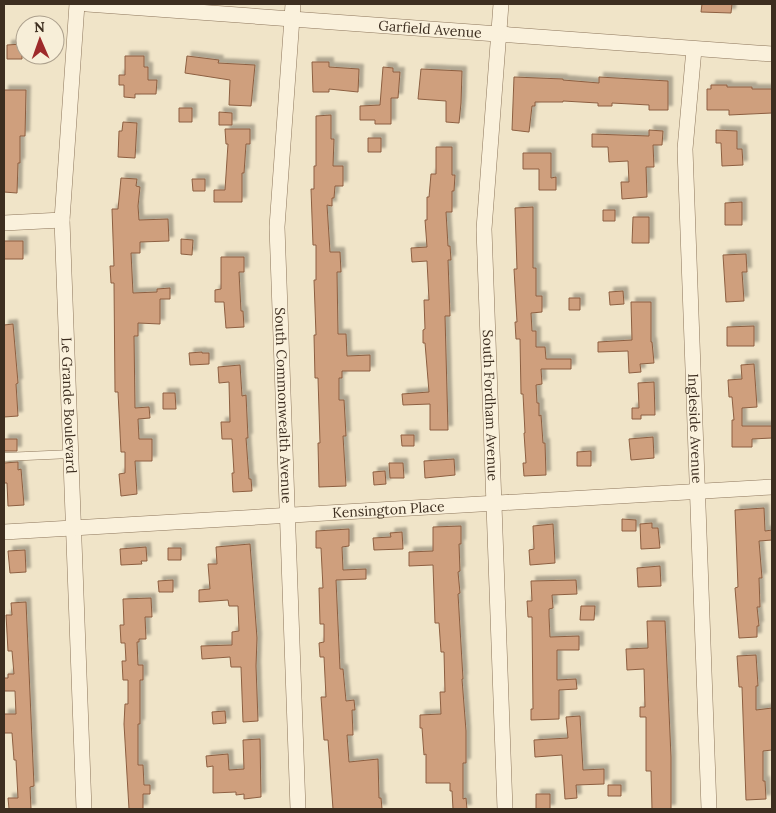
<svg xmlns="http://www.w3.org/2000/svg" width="776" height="813" font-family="Lora,serif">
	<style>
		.building { fill: #cf9f7d; stroke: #8d5f41; filter: url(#shadow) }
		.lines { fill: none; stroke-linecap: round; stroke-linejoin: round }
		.lane-casing { stroke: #8d765c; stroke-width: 9 }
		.street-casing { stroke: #8d765c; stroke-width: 16 }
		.lane { stroke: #faf1dc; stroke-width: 8 }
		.street { stroke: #faf1dc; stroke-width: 15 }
		.labels { text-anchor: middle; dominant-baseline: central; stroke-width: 5; stroke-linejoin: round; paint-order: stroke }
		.street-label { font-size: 14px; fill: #3d2e20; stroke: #f7eed8 }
	</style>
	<defs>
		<filter id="shadow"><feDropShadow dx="4.5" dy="-4.5" stdDeviation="1" flood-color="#0004"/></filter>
	</defs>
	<rect width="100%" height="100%" fill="#f0e4c8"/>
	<path class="building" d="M702,4H732L731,13L701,12Z
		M22,44V59H7V45Z
		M125,56H144V67H148V80H157L156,94H135V98L124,97V85H119V75H125Z
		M187,56L219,60L218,63L255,65L251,106L229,105L230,80L185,73Z
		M312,62H329V67L359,69L358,92L329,89V92H313Z
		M383,67L393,68V72H400L398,98H391V124H375V120H360V106L380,105Z
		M421,69L462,71L461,103L459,123L446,122V101L418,99Z
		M514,77L563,79V80L599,83V77L668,81V110H649V105L612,103V106H598V103L563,101V102H535V106H532L529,132L512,130Z
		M711,85H727V87H752V89H772V113L729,115V110H707V89H711Z
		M4,90H26L25,136H20V163H18L17,193L4,192Z
		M179,108H192V122H179Z
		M219,112L232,113V125H219Z
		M331,115V139H334L333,166H343V186H335L334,198H332V206L327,205L330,252H340L341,272H337L338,334H346L347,356L370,355V371H342V378H339V400H344L346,436H343L346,486L319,487L318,443H320L318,378H315L314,335H316L314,280H316V245H313L311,189H314V166H316V116Z
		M123,122L137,123L135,158L118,157L119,131H122Z
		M225,129H250V144H246L244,173H242V202H214V190H225L228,144H226Z
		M649,130L663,131L662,145H653L654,167H646L647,197L622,199L621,182H629L628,161L609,162L608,147H592V134L649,136Z
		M716,130L737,131V149H742L743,165L722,166L721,143H716Z
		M368,138H381V152H368Z
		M436,147H452V175H455L454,191H452V212H446L448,246H450L451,260H448L450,316H445L448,430H430V404L403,405L402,394L429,392L425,343H423V330L425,329L424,300H429L427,261L412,262L411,248L427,247L425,220H427V197H429L431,174H436Z
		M523,153H551V178L556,177V190H539V169H523Z
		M121,178L137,179L136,186L140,187L138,206L139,220L168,219L169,241L140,242V253H131L133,293L157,292V289L170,288V299H160V324L138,323V336H134L135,408L149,407L150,418L138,419L139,439H152V461H135L137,494L121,496L119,474L125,473V452H121L118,392H115L114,283H111L110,266H114L112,209H118Z
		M192,179H205V191H193Z
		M742,202V225H725V203Z
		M533,207V268H536V296H542V312L531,313L532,331H536V347H545L546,359H571V369H541L542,384L536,385L537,403H539V416L541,415L543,443H545L546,475L524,476L523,463H526L524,433H525L523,394H521L520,339H516L515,322H517L514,269H517L515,208Z
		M603,210H615V221H603Z
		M633,217H649V243H632Z
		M181,239L193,240L192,255L181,254Z
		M4,241H23V259H4Z
		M746,254L747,272H742L744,301L726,302L723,255Z
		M221,257H244V272H239L241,311H243L244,327L226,328L224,302H215V290L221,289Z
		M623,291L624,304L610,305L609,292Z
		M569,298H580V310H569Z
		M631,302H651V342H652L654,363L640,364L641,372L629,373L628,351L598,352V342L632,340Z
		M13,324L18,383L16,384L18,416L4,417V325Z
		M754,326V346H727V327Z
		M202,352V353H209V364L190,365L189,353Z
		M754,364L757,407L742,408V426H772V438L752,439V447H732V420H734L732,397H729L728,380L742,379L741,365Z
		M240,365L242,396L246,395L248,438H246L249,479H251L252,491L233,492L232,473H234L232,439H222L221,422H230L229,382L219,383L218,367Z
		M654,382L655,415H641V419H632V408H639L638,383Z
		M163,393H175L176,409H163Z
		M401,435H414V446H402Z
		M653,437L654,458L631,460L629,439Z
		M4,439H17V451H4Z
		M591,451V466H577V452Z
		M454,459L455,475L425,478L424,461Z
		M18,462V470L21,469L24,505L8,506L7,483H4V463Z
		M389,463H403L404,478H390Z
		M385,471L386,484L374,485L373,472Z
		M764,508L765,531L772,530V540L759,541L762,578H759L760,607H757L759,626H757V637L739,638L735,588L738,587L735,510Z
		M622,519L636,520V531H622Z
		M652,523V528H658L660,548L641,549L640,524Z
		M553,524L555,563L530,565L529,550L534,549L533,526Z
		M461,526V544H459L460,571L458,572L460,593L458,594L463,679H462L466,731V763H463V799L466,798L467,809H453L452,791H450V783H426V754L424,755L422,728H420V715L441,714L440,692H445L444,652H441L439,623H435L433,565L409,566V552L433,551V527Z
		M349,529V546L342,547L343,570L366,569V579L336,580L340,669H343L346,701L354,700L355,710H352L353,735H347L349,762L378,759L379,798H381L382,809H333L328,740H324L321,697H326L324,657H320L319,643L324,642V624H320L319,588H323L321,548H316V531Z
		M402,532L403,549L374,550L373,538L391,537L390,533Z
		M250,544L257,638L256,666L258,721L243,722L241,667H231L230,657L202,659L201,646L232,645V632L239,631L238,606H229L228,600L199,602V590L210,589L208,564H217L216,547Z
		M146,547L147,561H141L142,564L121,565L120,549Z
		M168,548H181V560H168Z
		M25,550L26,572L10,573L8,551Z
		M660,566L661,586L638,587L637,568Z
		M173,580V592H159L158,581Z
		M576,580L577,594L552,595L553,608L549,609V616L550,637L579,636V650H557V680L576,679L577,689L559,690V719L531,720V709H533L532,617H528L527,601H532L531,581Z
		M151,598L152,617H145L146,639H139V642H137L138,665H143V680H140V724H138V765H143L144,785H150V794H143V809H129L124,724L125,704H128V680H123L122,661H126L125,643H121L120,625H124L123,599Z
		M26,602L34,786L30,787L31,809H9L8,798H18L16,760H14L12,733H4V714H16L15,691H4V678H8V674H14L12,651H8L6,615H12L11,603Z
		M581,606H595L594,620H580Z
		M647,621H665L671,757V809H652L651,771H646V717H640V707H645L644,669L627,670L626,649L648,648Z
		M756,655L758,686H756V710L772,708V750L763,751V781H765L766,799L746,800L742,687H739L737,656Z
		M225,711L226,723L213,724L212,712Z
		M580,716L583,770L604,769V784L576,785L577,798L565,799L562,755L535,757L534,740L568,738L566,717Z
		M260,739L261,797L244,799V794L236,795V792L213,793V766L207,767L206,756L228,754L229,770L244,769L243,740Z
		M608,785H621V796H608Z
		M536,794H550V809H536Z"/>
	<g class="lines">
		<defs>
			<path id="lane" d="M4,457L71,454"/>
			<g id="street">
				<path id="s1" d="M77,4L62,220L84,809"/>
				<path id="s2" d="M87,4L772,54"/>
				<path id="s3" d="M293,4L277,227L298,809"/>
				<path id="s4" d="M501,4L484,229L505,809"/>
				<path id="s5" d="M694,49L685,149L709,809"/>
				<path d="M4,223L62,220"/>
				<path id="s6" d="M4,532L772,487"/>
			</g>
		</defs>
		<use href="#lane" class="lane-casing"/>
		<use href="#street" class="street-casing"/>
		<use href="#lane" class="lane"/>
		<use href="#street" class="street"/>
	</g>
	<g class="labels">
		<g class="street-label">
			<text stroke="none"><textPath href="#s2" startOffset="344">Garfield Avenue</textPath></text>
			<text stroke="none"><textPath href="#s1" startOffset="402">Le Grande Boulevard</textPath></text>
			<text stroke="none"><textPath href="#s3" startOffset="402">South Commonwealth Avenue</textPath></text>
			<text stroke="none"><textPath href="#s4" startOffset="402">South Fordham Avenue</textPath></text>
			<text stroke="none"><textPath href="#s5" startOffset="380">Ingleside Avenue</textPath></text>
			<text stroke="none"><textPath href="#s6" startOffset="385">Kensington Place</textPath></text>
		</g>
	</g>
	<rect width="776" height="813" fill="none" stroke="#3d2e20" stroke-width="10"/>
	<g transform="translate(40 40) rotate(358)"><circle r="24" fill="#f7eed8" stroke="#ada18e"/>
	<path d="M0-4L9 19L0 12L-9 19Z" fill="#9e2a2b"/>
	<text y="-8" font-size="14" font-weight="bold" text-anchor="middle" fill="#3d2e20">N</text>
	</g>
</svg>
